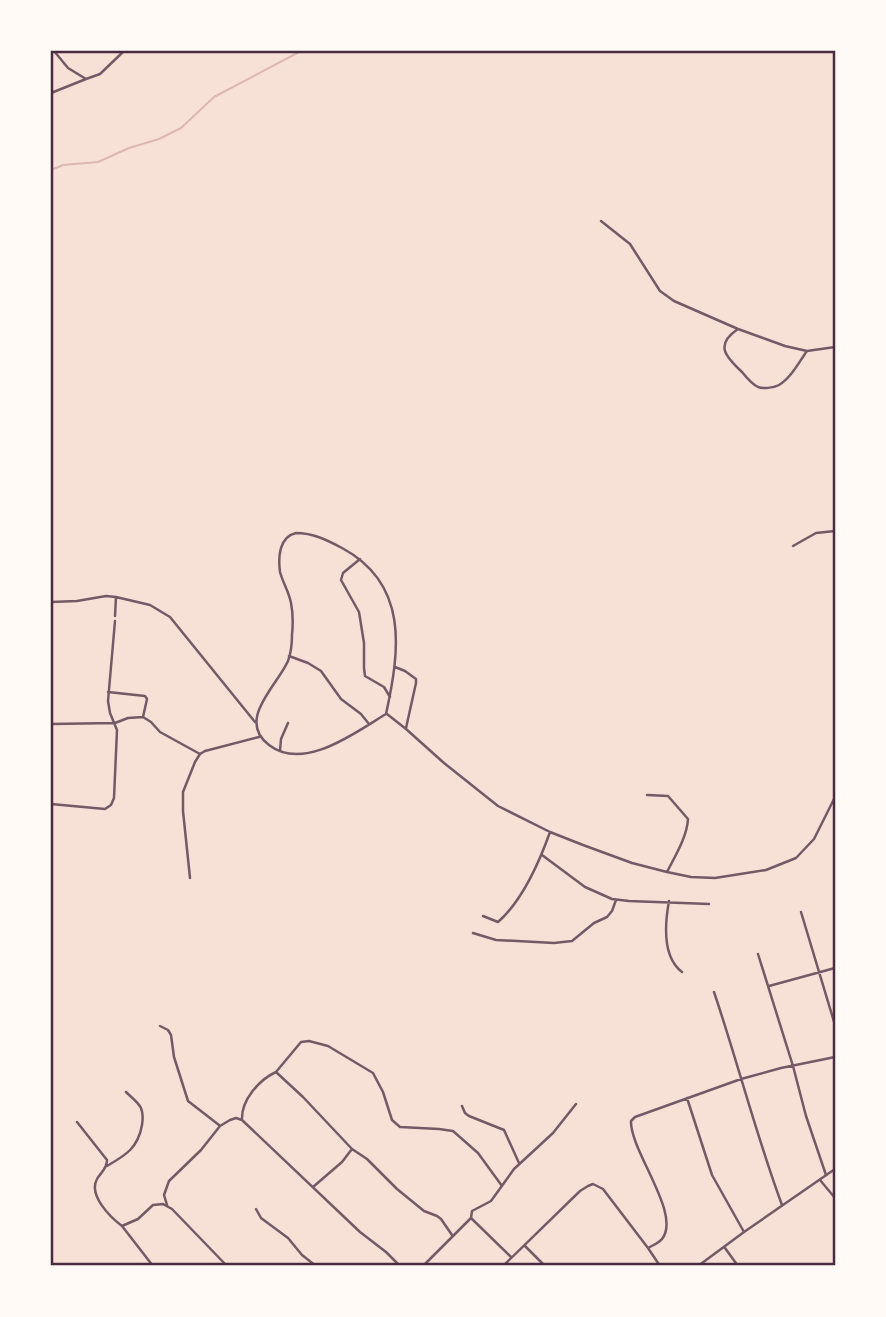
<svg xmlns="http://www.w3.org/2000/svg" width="886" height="1317" font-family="'Noto Sans',sans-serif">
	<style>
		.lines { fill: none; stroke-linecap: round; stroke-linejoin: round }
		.stream { stroke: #dcb8b0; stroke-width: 2 }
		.minor { stroke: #755966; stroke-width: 2.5 }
		.tertiary { stroke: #755966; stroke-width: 2.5 }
		.neatline { fill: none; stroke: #4a2c40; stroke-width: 2.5 }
	</style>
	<rect width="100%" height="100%" fill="#f7e1d7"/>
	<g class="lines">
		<path class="stream" d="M51,170L63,165L98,162L129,148L159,139L181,128L214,97L301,51"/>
		<path class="minor" d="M54,51L68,68L86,79L100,74L124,51
			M51,93L86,79
			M601,221L630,244L660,291L674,301L738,329L785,346L807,351L835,347
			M738,329C714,345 726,357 742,372C746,377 752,384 758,387C763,389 773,388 779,385C791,378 799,362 807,351
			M296,533C313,533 327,540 342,548C409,584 400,650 386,714C356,732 304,772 269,745C236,720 277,686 288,661C291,653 292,644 292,635C293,625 293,613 291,603C289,592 283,583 280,572C278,557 279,537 296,533Z
			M793,546L816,533L835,531
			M360,559L343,573L341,580L359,612L364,643V668L365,676L384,687L390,697
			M51,602L77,601L106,596L116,597L150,605L170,617L255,722
			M115,616L116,597
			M289,656L308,663L321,671L341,699L361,714L369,724
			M395,667L405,671L416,679V683L406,728
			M108,692L145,696L147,699L143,717
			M387,714L406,729L444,763L498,806L550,832L583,845L632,863L667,872L691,877L715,878L766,870L796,858L814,839L835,797
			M51,724L115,723L128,718L143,717L151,722L160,732L200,754
			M280,751L281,739L288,723
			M647,795L668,796L688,819C687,837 675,856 667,872
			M51,804L105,809L111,805L114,798L117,730L110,713L108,701L115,621
			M542,855L585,887L612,899L629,901L709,904
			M190,878L183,811V792L195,762L200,754L205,751L259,737
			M669,901C665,923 662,957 682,972
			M801,912L835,1025
			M483,916L498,922C523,900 539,863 550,832
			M473,933L496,940L554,943L572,941L594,923L607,917L612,911L616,900
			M758,954L793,1066L806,1116L826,1175
			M769,986L835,968
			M714,992C738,1063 756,1135 782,1205
			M160,1026L168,1030L171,1035L174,1057L188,1101L219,1125
			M276,1072L301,1042L309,1041L328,1046L373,1073L383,1092L392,1120L400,1127L439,1129L453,1131L478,1153L502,1186
			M687,1098L712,1175L744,1232
			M462,1106L465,1113L469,1116L504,1130L519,1163
			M242,1120C241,1100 259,1080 276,1072L303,1097L352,1149
			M77,1122L107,1160C107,1169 101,1172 97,1179C88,1195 110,1217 122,1226L138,1219L153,1205L163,1204L172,1209L227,1266
			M107,1166C126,1155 138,1148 142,1125C143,1119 143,1113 141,1108C138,1102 131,1097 126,1092
			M820,1180L835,1198
			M313,1187L342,1162L352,1149L367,1159L397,1189L424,1211L437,1216L441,1219L452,1235
			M167,1205L164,1195L169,1181L201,1150L220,1126L230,1120L236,1118L242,1120L360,1232L386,1252L400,1266
			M256,1209L261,1218L288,1238L302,1255L316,1266
			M471,1218L511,1257
			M122,1226L153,1266
			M525,1246L545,1266
			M648,1248C653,1245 659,1243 662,1239C682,1214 630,1151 631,1121L635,1117L741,1079L781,1068L835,1057
			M725,1248L738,1266
			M423,1266L471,1218L472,1211L491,1201L514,1169L553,1133L576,1104
			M503,1266L580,1191L588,1186L593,1184L603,1189L648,1248L660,1266"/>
		<path class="tertiary" d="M698,1266L744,1232L835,1169"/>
	</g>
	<rect width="886" height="1317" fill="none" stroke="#fffaf5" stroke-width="105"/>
	<rect x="52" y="52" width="782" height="1212" class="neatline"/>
</svg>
